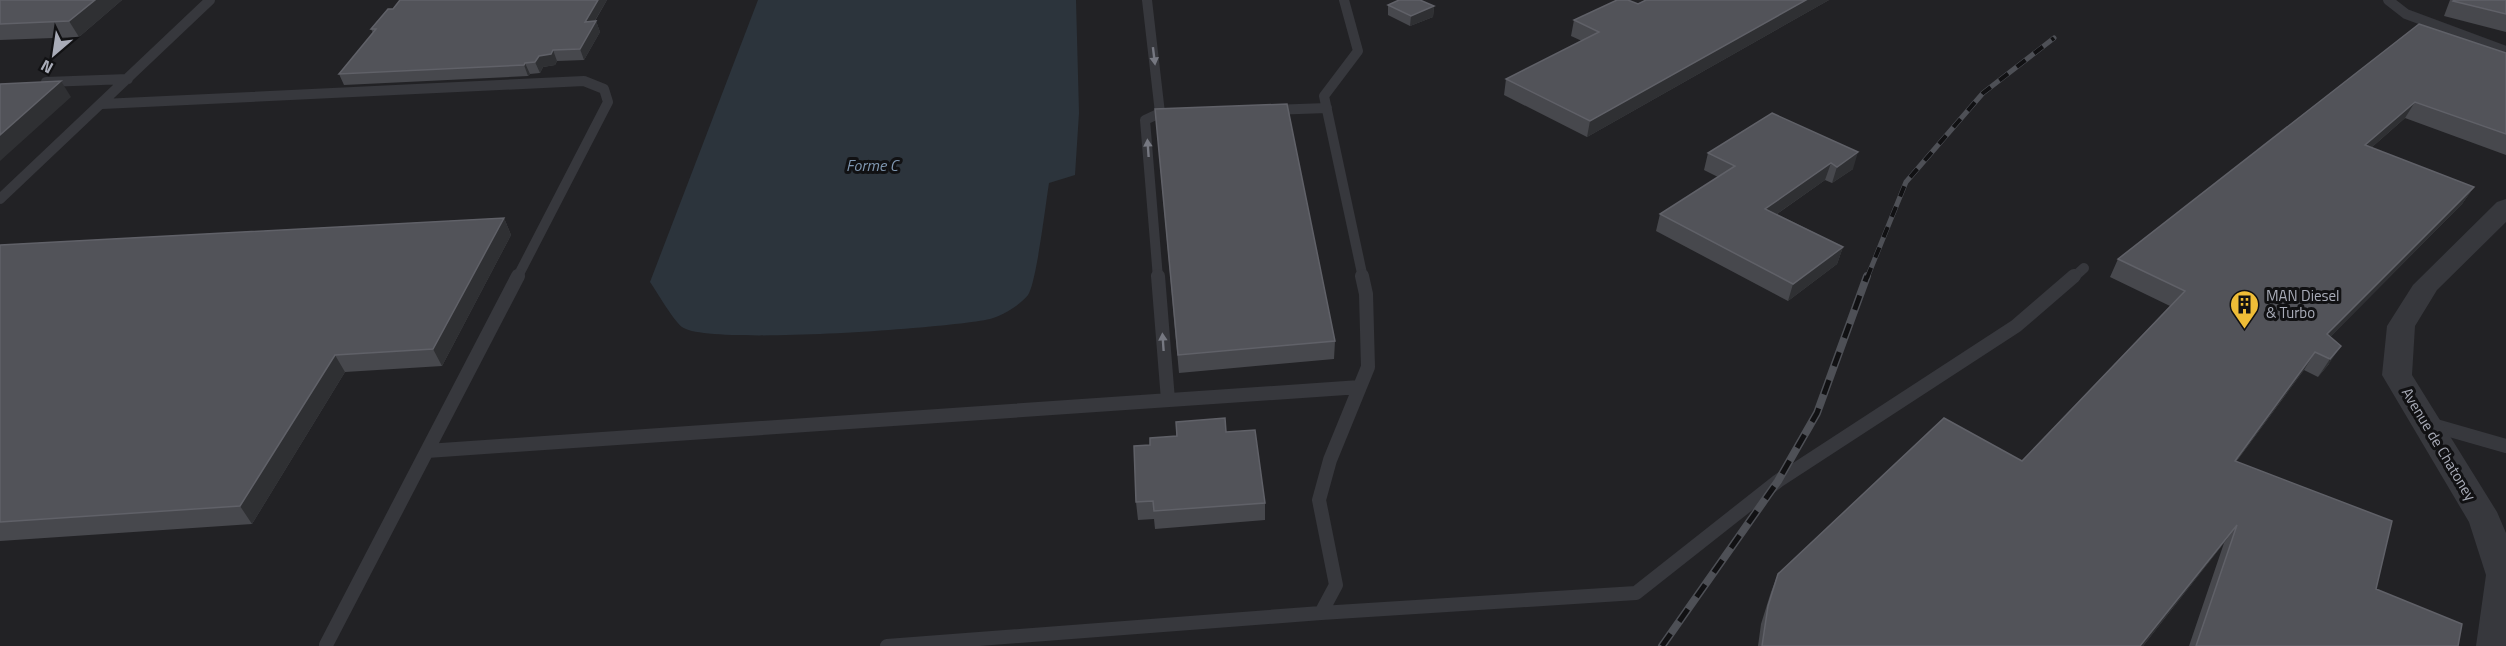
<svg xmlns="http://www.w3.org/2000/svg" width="2506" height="646" font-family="'Titillium Web',sans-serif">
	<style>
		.built { fill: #222225 }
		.water { fill: #2c343c }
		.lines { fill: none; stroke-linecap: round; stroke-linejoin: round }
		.service-far1 { stroke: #37383d; stroke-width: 10 }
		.service { stroke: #37383d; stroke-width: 14 }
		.tertiary { fill: #37383d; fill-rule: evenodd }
		.rail-far1-casing { stroke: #4e5056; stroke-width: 5 }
		.rail-casing { stroke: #4e5056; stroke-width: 8 }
		.rail-far1 { stroke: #111113; stroke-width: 4; stroke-dasharray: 11; stroke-linecap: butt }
		.rail { stroke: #111113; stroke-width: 5; stroke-dasharray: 15; stroke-linecap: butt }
		.wall { fill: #47484d }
		.shaded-wall { fill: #2f3033 }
		.building { fill: #525359; stroke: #606168; stroke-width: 1.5 }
		.oneway { fill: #767881 }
		.labels { text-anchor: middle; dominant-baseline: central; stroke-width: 6; stroke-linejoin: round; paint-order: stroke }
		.poi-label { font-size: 15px; fill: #a9acb8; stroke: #111113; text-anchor: start }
		.street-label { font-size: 15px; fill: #a9acb8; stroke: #111113 }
		.water-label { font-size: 16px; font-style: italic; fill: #8098b2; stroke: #111113 }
	</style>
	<rect width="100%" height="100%" fill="#161618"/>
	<path class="built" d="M0,0H2506V646H0Z"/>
	<path class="water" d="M758,0H1076L1079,113L1075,175L1049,183C1046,202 1036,285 1028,295C1020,305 1002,316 990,319C951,328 706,346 682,327C673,320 657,292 650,282Z"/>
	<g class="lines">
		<path class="service-far1" d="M1147,0L1160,113
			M1344,0L1358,51L1324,96L1363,278
			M2388,0L2406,14L2506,51
			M46,82L128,79
			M102,104L584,81L604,89L608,102L517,278
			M1271,110L1327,108
			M0,199L210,0
			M1158,278L1145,120L1160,113H1170
			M2073,278L2084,268"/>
		<path class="service" d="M1158,276L1168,400
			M2429,424L2506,446
			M427,451L1360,387
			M1321,613L1636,593L1778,481L2016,326L2074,276
			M326,645L518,276
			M887,646L1321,613L1336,585L1319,500L1330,460L1368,367L1366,294L1362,276"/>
		<path class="tertiary" d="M2506,199V222L2437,290L2415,326L2412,375L2497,512L2506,533V646H2476L2486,575L2469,522L2382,375L2387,326L2413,285L2497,202Z"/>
		<defs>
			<path id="rail-far1" d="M1867,278L1906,182L1983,93L2054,38"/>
			<path id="rail" d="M1662,646L1778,481L1817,413L1867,276"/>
		</defs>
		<use href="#rail-far1" class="rail-far1-casing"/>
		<use href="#rail" class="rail-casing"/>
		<use href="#rail-far1" class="rail-far1"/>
		<use href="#rail" class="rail"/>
	</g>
	<path class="wall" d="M0,0H122L79,37L0,40Z
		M400,0H607L595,21H596L600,32L584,60L557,61L555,65L543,67L540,73L530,74L528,76L344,85L339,74L373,33L371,29L393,9Z
		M1646,0H1829L1587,137L1504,95L1506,79L1582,41L1571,36L1574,20L1638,4Z
		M2450,0H2506V32L2444,16Z
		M1388,5L1434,6L1433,17L1410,26L1388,15Z
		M2506,53V155L2405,118L2371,148L2474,187L2462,204L2330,337L2329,364L2318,377L2304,370L2236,462L2376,589L2458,646H2189L2224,543L2143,646H1758L1761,624L1771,592L1778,574L2022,461L2170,306L2110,277L2118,259Z
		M1155,109L1335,341L1334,359L1179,373Z
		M1772,113L1853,169L1832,183L1825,180L1777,214L1843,247L1837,264L1788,301L1656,231L1660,214L1718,177L1704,170L1708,153Z
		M504,218L511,235L442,366L345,372L252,524L0,541V245Z
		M1176,422L1226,432L1265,503V520L1155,529L1154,519L1138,520L1136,502L1150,445L1176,436Z"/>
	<path class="shaded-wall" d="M95,0H122L79,37L69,21Z
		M598,0H607L588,32L585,22Z
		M1806,0H1829L1587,137L1590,121Z
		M1434,6L1433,17L1410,26L1411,16Z
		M596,21L600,32L584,60L580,49Z
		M553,50L557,61L555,65L543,67L540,73L535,62L539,56Z
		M525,63L530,74L528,76L524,65Z
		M61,81L71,97L0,161V135Z
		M2415,102L2405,118L2355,162L2365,145Z
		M1858,152L1853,169L1832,183L1837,167Z
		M1831,163L1825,180L1761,225L1765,209Z
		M2474,187L2462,204L2315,352L2327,334Z
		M504,218L511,235L442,366L433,349Z
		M1843,247L1837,264L1788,301L1793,284Z
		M2341,346L2329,364L2318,377L2330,359Z
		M2315,352L2304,370L2223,479L2235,461Z
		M335,355L345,372L252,524L240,506Z
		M2237,525L2224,543L2143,646H2140Z"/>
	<path class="building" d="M0,0H95L69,21L0,24Z
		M400,0H598L585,22L596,21L580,49L553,50L551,54L539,56L535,62L525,63L524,65L339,74L376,29H371L388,9H393Z
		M1399,0H1420L1434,6L1411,16L1388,5Z
		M1617,0H1628L1638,4L1646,0H1806L1590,121L1506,79L1599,32L1574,20Z
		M2454,0H2506V14L2453,1Z
		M2419,24L2506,53V134L2415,102L2365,145L2474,187L2327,334L2341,346L2330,359L2315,352L2235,461L2392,521L2376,589L2462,624L2458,646H2196L2237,525L2140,646H1762L1768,606L1778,574L1944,418L2022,461L2185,291L2118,259Z
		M61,81L0,135V84Z
		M1287,104L1335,341L1178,355L1155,109Z
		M1772,113L1858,152L1837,167L1831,163L1765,209L1843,247L1793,284L1660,214L1735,166L1708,153Z
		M504,218L433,349L335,355L240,506L0,522V245Z
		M1225,418L1226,432L1255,430L1265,503L1154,511L1153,501L1136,502L1134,446L1150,445V438L1177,436L1176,422Z"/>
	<defs><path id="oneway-solid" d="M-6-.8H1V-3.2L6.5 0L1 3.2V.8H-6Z" transform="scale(1.5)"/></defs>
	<g class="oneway">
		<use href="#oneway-solid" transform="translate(1154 56) rotate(83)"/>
		<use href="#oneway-solid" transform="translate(1148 148) rotate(-94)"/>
		<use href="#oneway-solid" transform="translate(1163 342) rotate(-94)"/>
	</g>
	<defs>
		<symbol id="building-pin" viewBox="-11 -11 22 30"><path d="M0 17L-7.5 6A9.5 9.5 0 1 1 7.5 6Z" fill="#efbd37" stroke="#111113"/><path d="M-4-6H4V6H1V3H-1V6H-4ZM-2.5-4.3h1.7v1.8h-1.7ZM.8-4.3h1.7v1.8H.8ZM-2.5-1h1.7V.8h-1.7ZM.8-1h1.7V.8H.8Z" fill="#111"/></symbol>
	</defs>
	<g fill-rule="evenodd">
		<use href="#building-pin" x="2228" y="288" width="33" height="45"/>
	</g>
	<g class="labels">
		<g class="poi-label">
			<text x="2266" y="295">MAN Diesel<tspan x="2266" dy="17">&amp; Turbo</tspan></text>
		</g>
		<g class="street-label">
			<text transform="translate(2439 444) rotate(59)">Avenue de Chatoney</text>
		</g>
		<g class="water-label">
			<text x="872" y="165">Forme C</text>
		</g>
	</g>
	<g transform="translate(54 54) rotate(209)" stroke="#111113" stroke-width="4.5" paint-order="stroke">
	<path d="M0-4.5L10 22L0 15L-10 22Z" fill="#a9acb8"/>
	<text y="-9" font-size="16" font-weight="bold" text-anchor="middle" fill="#a9acb8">N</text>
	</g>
</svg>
